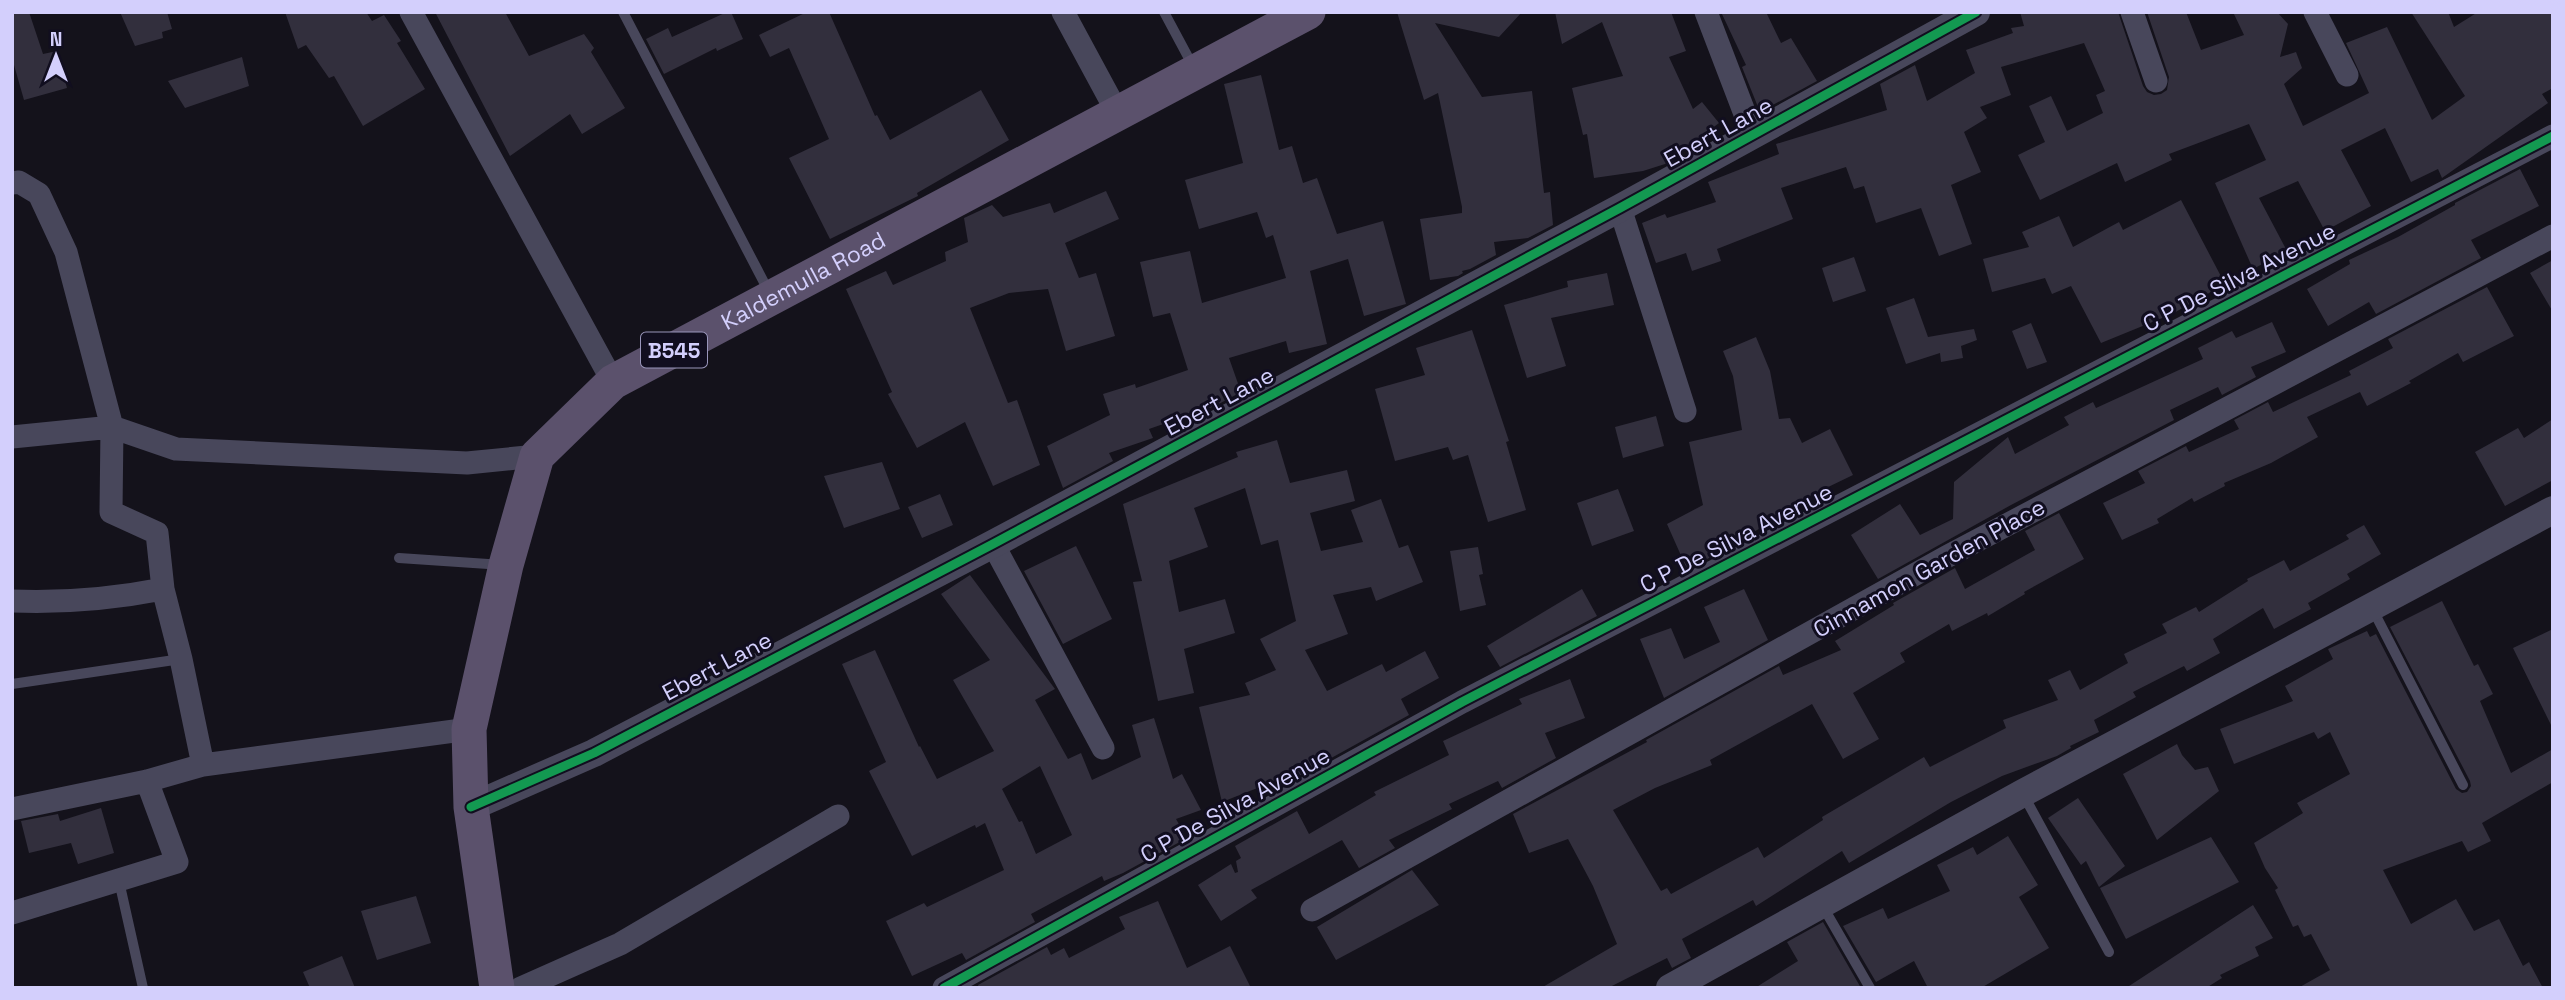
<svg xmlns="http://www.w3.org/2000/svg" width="2565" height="1000" font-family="'Space Grotesk',sans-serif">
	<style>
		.building { fill: #322f3d; fill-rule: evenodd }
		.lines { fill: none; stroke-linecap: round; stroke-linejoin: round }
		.service { stroke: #48475b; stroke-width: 10 }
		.minor { stroke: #48475b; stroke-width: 23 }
		.tertiary { stroke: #48475b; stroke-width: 28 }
		.primary { stroke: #5b516c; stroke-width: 35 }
		.cycleway-casing { stroke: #110e1f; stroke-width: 13 }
		.cycleway { stroke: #139951; stroke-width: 9 }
		.labels { text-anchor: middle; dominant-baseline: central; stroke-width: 6; stroke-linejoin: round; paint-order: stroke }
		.shield { fill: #110e1f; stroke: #9995ba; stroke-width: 2 }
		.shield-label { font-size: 21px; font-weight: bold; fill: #d3cffc }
		.street-label { font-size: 23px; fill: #d3cffc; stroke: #110e1f }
	</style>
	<rect width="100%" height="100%" fill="#14121b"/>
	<path class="building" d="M12,12H29L43,54L57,51L67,88L24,100L12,58Z
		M120,12H167L172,29L162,32L163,38L135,46Z
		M285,12H366L372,21L384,15L401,41L397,43L425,89L363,126L334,76L329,78L306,45L298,49Z
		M435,12H505L529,56L584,34L594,48L591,52L625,108L582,134L570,114L510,156Z
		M727,12H731L743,39L717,51L716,48L664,74L646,39L668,28L672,37Z
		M807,12H829L875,116L877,115L890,140L981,90L1009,140L917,193L918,196L830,239L789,158L829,139L789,48L770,57L759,35Z
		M1397,12H1522L1499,37L1435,23L1482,97L1532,91L1544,193L1550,192L1553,225L1528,238L1494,242L1496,255L1470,269L1462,271L1463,273L1458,276L1430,280L1420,219L1462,213V207L1438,93L1424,100Z
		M1555,12H1671L1686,51L1669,57L1693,109L1702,102L1719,123L1665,164L1643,171L1594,178L1587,134L1583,135L1572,88L1623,76L1602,22L1562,44Z
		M1721,12H1766L1781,43L1791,38L1817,81L1760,112L1742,67L1746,65Z
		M2020,12H2118L2143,86L2147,92L2154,95L2161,94L2167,90L2169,77L2147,12H2186L2201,50L2244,35L2233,12H2277L2288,24L2280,57L2296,52L2302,68L2284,84L2303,126L2369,93L2346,43L2387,27L2432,120L2465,96L2411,12H2448L2454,27L2478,12H2553V88L2542,94L2548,103L2442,178L2438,169L2411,182L2385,128L2341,150L2371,206L2325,231L2298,181L2259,198L2287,251L2253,269L2215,183L2266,160L2249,124L2169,154L2172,160L2125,182L2117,163L2040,200L2018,155L2045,142L2029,106L2051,96L2067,131L2103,113L2096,95L2105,91L2084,43L2001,67L2011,95L1980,107L1987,118L1964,132L1981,172L1951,185L1972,244L1939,256L1921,208L1876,223L1864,186L1854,189L1846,167L1781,188L1793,219L1717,249L1721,261L1692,271L1686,253L1656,263L1642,223L1665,214L1667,218L1716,202L1708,182L1779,154L1776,144L1887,110L1880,84L1915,65L1927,101L1975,73L1966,50L2013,33L2011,28L2024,26Z
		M242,57L249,86L185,108L168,81Z
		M1261,75L1279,150L1292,146L1303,183L1317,178L1337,234L1383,221L1406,304L1364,316L1348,259L1310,271L1327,344L1289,353L1286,341L1229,358L1241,392L1215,406L1149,429L1153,438L1109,453L1113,461L1063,488L1047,446L1110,415L1103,394L1135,384L1136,388L1188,370L1170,313L1153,317L1140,262L1190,251L1202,303L1286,278L1273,235L1266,238L1257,212L1199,229L1185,180L1243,163L1224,84Z
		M2520,169L2539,206L2471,240L2481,258L2376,314L2369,302L2328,326L2307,289L2350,264L2349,260L2398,237L2455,205V203Z
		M1106,191L1119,219L1065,243L1079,278L1096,273L1115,336L1066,351L1048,289L1009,293L970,308L1008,403L1017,400L1040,465L993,486L965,422L917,448L888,394L892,392L846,289L886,271L893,285L946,261L945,252L968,242L964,218L992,205L1003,217L1050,203L1054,213Z
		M2181,200L2225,284L2172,314L2101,343L2071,286L2052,294L2045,278L1992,292L1983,259L2029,247L2022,232L2059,216L2073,247L2119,222L2123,230Z
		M1854,257L1866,291L1833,302L1822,268Z
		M2553,260V312L2530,273Z
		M1607,273L1614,305L1551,318L1566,366L1527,378L1504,305L1568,287L1567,281Z
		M2487,287L2514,336L2463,362L2458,353L2409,381L2411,383L2367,406L2360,392L2307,417L2318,437L2271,463L2224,483L2225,486L2194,502L2192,498L2157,519L2159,523L2122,540L2103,503L2145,483L2138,471L2186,446L2189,452L2239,429L2234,420L2268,402L2273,412L2351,375L2349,371L2393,348L2388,339Z
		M1914,298L1928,337L1974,329L1977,340L1961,346L1963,358L1941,362L1940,353L1906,364L1886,308Z
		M2272,322L2286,352L2251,367L2256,377L2222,395L2218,387L2170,410L2174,420L2011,505L1878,579L1851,535L1900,504L1920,535L1953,519L1954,482L2008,437L2015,454L2069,425L2064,417L2093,402L2096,408L2203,359L2198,348L2232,331L2236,338Z
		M2031,323L2047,362L2027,369L2012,331Z
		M1472,330L1509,441L1506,442L1526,510L1488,522L1468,455L1453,460L1448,447L1395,461L1375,389L1425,375L1416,348Z
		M1756,337L1770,371L1779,419L1790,418L1802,443L1830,429L1853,475L1795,503L1797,507L1738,541L1739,543L1687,569L1667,524L1703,505L1689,442L1742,430L1733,376L1723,351Z
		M1656,416L1664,446L1623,458L1615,427Z
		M2553,419V480L2505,506L2475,452L2518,428L2524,438Z
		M1277,440L1290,483L1347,470L1355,501L1310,513L1321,551L1363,542L1351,510L1381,499L1399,548L1408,545L1423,582L1376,601L1371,587L1333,595L1348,634L1305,650L1327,691L1382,664L1386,672L1425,651L1439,678L1401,699L1409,715L1268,793L1265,785L1222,802L1199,707L1250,695L1245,683L1276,670L1260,639L1296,621L1278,540L1261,545L1245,488L1194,508L1208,547L1169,561L1179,612L1225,599L1235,633L1184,649L1194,693L1158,701L1133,582L1142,581L1123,504L1238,457L1236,452Z
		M882,462L900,509L844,528L824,476Z
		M1618,489L1634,531L1592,546L1577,503Z
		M940,494L953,525L922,538L908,507Z
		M2059,513L2084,559L2024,592L2025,594L1988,616L1987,613L1952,631L1949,624L1900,653L1905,662L1853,693L1879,739L1843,759L1812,704L1710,760L1712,765L1655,788L1613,810L1661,891L1667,888L1671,894L1758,847L1764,858L1823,820L1822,817L1924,757L1930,767L2006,728L2003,720L2058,700L2048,680L2070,670L2080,690L2128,663L2124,654L2167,633L2162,624L2196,607L2199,612L2248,581L2247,579L2284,560L2290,571L2349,539L2346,535L2364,525L2381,554L2347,574L2350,579L2308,603L2311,609L2274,629L2263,608L2213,639L2220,653L2187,671L2184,666L2133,692L2136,697L2094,720L2099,732L2070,746L2071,748L2057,756L2002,776L1951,802L1849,863L1842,851L1756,906L1753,900L1682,939L1691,958L1672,968L1667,958L1608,988H1541L1617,944L1593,886L1568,839L1529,853L1513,814L1647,742L1646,740L1779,666L1783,675L1841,650L1835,641L1894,605L1893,603L1955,568L1965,589L2035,550L2025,531Z
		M1076,546L1112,619L1063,644L1024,571Z
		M1478,547L1483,574L1479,575L1486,605L1460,611L1450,551Z
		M970,575L1055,689L1035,700L1068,759L1081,753L1092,780L1141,757L1132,725L1154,718L1173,779L1182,774L1201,810L1176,819L1187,838L1123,873L1104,881L1102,876L1031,914L1035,922L966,960L962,953L912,976L886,921L924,903L927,907L1004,870L985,823L976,828L975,825L912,856L869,771L886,762L842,664L875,650L919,747L920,746L937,779L994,751L953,680L990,660L941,594ZM1040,766L1072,835L1036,854L1022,821L1019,822L1002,789Z
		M1582,589L1597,616L1500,667L1487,646Z
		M1744,589L1768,640L1664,698L1640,639L1671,628L1684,659L1720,642L1704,607Z
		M2442,601L2474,666L2478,664L2493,694L2480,701L2511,773L2553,749V782L2482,823L2491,841L2468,852L2462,841L2383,870L2411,924L2456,899L2474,931L2499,919L2523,966L2529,962L2543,988H2298L2330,970L2311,934L2304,937L2298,925L2293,927L2275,890L2278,888L2265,868L2254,843L2303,813L2297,803L2350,774L2330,732L2318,739L2314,732L2234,764L2220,729L2293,701L2285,686L2333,659L2328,649L2367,631L2370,637L2376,634L2456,789L2462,793L2467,792L2471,786L2470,781L2390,627Z
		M2553,629V729L2513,648Z
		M1570,679L1585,718L1545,733L1556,758L1502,788L1498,781L1449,804L1452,809L1389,840L1395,848L1359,868L1342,840L1251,890L1257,898L1221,921L1198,885L1231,864L1235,873L1238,872L1236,861L1241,858L1235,846L1297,811L1309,834L1376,795L1374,792L1449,755L1443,741L1522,704L1519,699Z
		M2177,744L2182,755L2195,770L2208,767L2219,791L2157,840L2123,774Z
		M2078,798L2125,866L2099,887L2086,861L2081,865L2048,818Z
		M101,808L114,853L78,864L71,843L29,853L21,821L58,814L60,821Z
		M2008,836L2038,885L2019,897L2049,948L1981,988H1928L1914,961L1876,982L1843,926L1883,908L1888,919L1950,891L1937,865L1973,847L1977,855Z
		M2211,837L2239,882L2126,939L2100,888Z
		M1412,870L1439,905L1336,960L1317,927Z
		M416,896L431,943L377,960L361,911Z
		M1158,901L1187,968L1230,946L1251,988H979L978,985L1047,947L1051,955L1064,948L1069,958L1125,929L1119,917Z
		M2253,905L2273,938L2255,947L2259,956L2220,975L2222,978L2206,988H2126Z
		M1823,922L1861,988H1755L1798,961L1787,942Z
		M342,956L355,988H310L303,972Z"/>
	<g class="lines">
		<path class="service" d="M623,12L769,292
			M1164,12L1194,68
			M399,558L503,565
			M2372,608L2463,785
			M12,684L181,659
			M2023,794L2109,952
			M119,881L143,988
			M1822,905L1870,988"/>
		<path class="minor" d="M411,12L613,382
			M1063,12L1117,112
			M1706,12L1753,135
			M2132,12L2156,81
			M2315,12L2347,75
			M12,183L19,182L39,194L66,252L112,427L111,512L157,533L163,589L181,659L203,765
			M1620,208L1685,411
			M12,437L112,427L176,449L467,463L537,456
			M993,544L1103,748
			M12,601C64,603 112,599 163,589
			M12,809L147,781L203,765L469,729
			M1312,910L1948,556L2553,236
			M12,913L177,862L147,781
			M521,988L620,944L838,816
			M944,988L1462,702L2553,136"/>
		<path class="tertiary" d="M471,807L594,753L993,544L1620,208L1976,12
			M1670,988L2023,793L2553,510"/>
		<path class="primary" id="s1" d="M497,988L471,807L469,729L506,565L537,456L613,382L1308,12"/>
		<defs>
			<path id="cycleway" d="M471,807L594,753L993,544L1620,208L1976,12
				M944,988L1462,702L2553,136"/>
		</defs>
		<use href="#cycleway" class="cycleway-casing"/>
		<use href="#cycleway" class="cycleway"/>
	</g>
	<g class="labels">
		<rect class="shield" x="641" y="332.5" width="66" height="35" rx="5"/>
		<g class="shield-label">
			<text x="674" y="350">B545</text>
		</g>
		<g class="street-label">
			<text transform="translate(1718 132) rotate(-29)">Ebert Lane</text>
			<text transform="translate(2239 277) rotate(-27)">C P De Silva Avenue</text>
			<text stroke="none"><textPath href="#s1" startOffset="864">Kaldemulla Road</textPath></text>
			<text transform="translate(1219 401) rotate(-28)">Ebert Lane</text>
			<text transform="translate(1736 538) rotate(-27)">C P De Silva Avenue</text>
			<text transform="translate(1929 568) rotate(-29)">Cinnamon Garden Place</text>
			<text transform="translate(717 666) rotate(-28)">Ebert Lane</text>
			<text transform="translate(1235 805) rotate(-29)">C P De Silva Avenue</text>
		</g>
	</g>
	<rect width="2565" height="1000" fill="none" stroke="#d3cffc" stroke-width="28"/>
	<g transform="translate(56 56)" stroke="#110e1f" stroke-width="5" paint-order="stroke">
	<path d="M0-5L12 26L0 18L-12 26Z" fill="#d3cffc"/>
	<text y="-10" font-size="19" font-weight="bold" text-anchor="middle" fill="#d3cffc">N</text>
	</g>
</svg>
